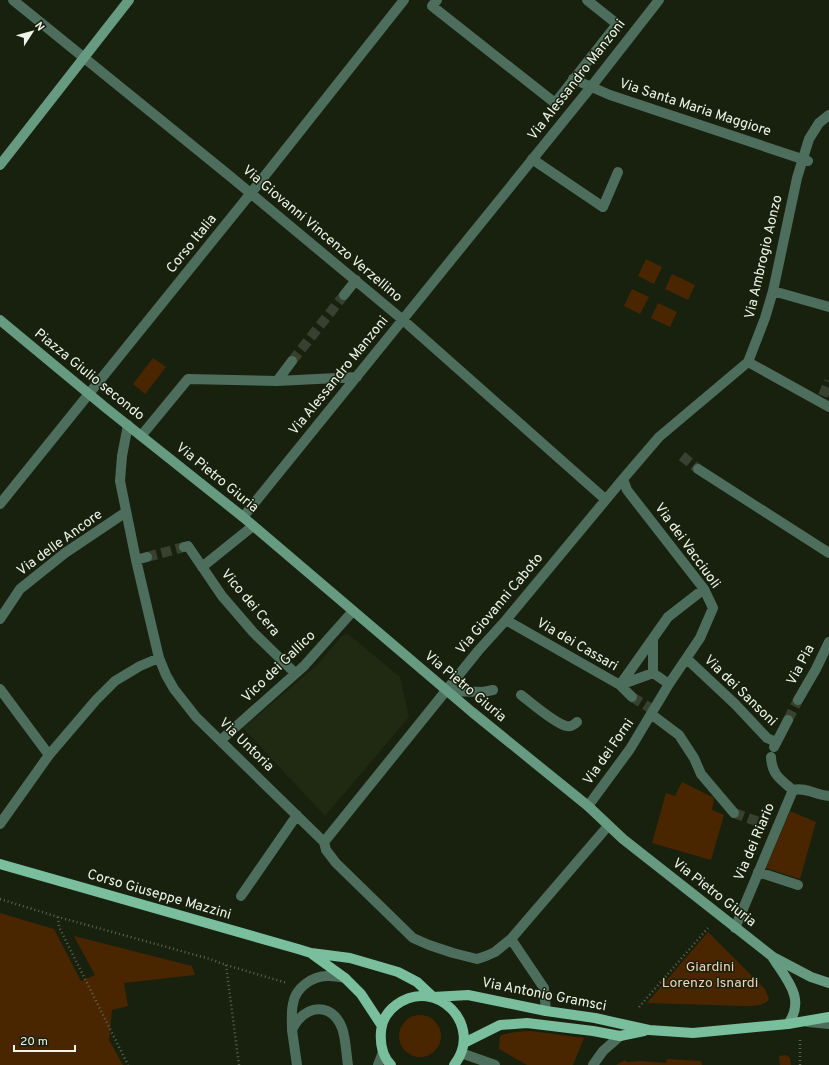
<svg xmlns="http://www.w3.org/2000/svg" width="829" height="1065" font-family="Overpass,sans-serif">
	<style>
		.built { fill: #202a12 }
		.green { fill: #4a2600 }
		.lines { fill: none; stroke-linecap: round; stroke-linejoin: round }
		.street-tunnel { stroke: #38412f; stroke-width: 10; stroke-dasharray: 10 5; stroke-linecap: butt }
		.path { stroke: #5e6655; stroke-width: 2.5; stroke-dasharray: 1 3; stroke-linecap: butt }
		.lane { stroke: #4d6d5d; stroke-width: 10 }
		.street { stroke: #4d6d5d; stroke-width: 10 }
		.secondary { stroke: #669b81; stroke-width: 10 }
		.primary { stroke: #79bf9d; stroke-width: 10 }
		.labels { text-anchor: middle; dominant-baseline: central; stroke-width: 3; stroke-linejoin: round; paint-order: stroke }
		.street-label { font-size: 14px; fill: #eef4e8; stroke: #18210e }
		.park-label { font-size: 14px; fill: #f5d3b7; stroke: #18210e }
	</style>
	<rect width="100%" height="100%" fill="#18210e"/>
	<path class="built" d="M348,634L400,677L409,717L325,816L243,728L316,666L343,635Z"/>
	<path class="green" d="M646,259L662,267L654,284L638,276Z
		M672,274L695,285L688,300L665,289Z
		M632,289L649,297L640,314L624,306Z
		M658,303L677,312L670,327L651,318Z
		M153,358L166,367L145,394L133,384Z
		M682,782L714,798L712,810L724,815L711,860L652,843L666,793L675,796Z
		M790,811L816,822L800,879L766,868Z
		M0,913L54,929L81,981L95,975L74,936L192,966L195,975L124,983L128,1006L112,1010L109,1040L123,1065H0Z
		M708,932L765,989L769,999C763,1007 753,1006 743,1006L647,1003Z
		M399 1036a21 21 0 1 1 42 0a21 21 0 1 1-42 0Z
		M531,1031L584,1038L573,1065H527L499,1049L500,1036L504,1034L516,1032Z
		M786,1055L790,1058L791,1065H780L779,1056Z
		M667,1059L701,1061L702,1065H616L625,1060L627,1062L641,1061L666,1063Z"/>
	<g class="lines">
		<path class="street-tunnel" d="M292,361L344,295
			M823,396L829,381
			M682,456L698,469
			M147,557L184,547
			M632,697L650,708
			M788,720L798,700
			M734,813L767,825"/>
		<path class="path" d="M0,899L58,917L210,959L226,965L287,983
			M58,917L59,927L128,1065
			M226,965L239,1065
			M639,1007L708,928
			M800,1065V1038"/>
		<path class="lane" d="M532,159L603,207L618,172
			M447,691L483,692L493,690
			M521,695C533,704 553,722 566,726C570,727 574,725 577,722
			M808,1022L829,1024
			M292,1030C292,1021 291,1012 293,1004C295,988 313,975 329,976C334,976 340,977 345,978
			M297,1065L292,1030C294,1026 296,1022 299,1019C314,1003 334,1007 342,1028C346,1039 346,1053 348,1065
			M378,1065L383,1052"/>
		<path class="street" d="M13,0L231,177L403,320L605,499
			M437,0L432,6L555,103L617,24L587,0
			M573,79L610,95L808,161
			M773,291L829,307
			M344,295L356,280
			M748,362L829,407
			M277,381L292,361
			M128,425L122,456L120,481L136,560L159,658L166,675L174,689L196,717L324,842L326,850L336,863L413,938L429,945L453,953L477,959L486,956L495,952L511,939
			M141,436L188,379L277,381L357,377
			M698,469L829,553
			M0,504L251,193L404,0
			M243,517L591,87L659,0
			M184,547L188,546L222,596L253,632L295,673
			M136,560L147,557
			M202,567L253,526
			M0,619L20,589L65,553L126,512
			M506,620L620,685L632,697
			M687,659L735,704L767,738L776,742
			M653,673V638
			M620,685L668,617L704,589
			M620,685L653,673L669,684
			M0,689L49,755
			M798,700L816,669L829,642
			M651,714L679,735L694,758L701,774L734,813
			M221,740L304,666L353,611
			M774,747L788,720
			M771,757C772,775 780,779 793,790
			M793,790C807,787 815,795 829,796
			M588,806L630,749L669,684L700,638L713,608L704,589L627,490L623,479
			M0,824L49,755L96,700L115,681L140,666L159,658
			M324,842L478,651L506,620L623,479L659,437L748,362L765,318L773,291L797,178L809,139L819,123L829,115
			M758,872L798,885
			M241,896L297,815
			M735,928L793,790
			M546,1011L544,988L511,939L608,826
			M461,1053L495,1065
			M593,1065L603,1051L620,1036"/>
		<path class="secondary" d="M0,165L129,0
			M0,320L106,408L243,517L472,712L588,806L623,839L773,957L811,977L829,983
			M773,958C787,980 806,999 788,1024"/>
		<path class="primary" d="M0,864L298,949L311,953L350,958L398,972L417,982L433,997
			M312,954L345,978L361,994L382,1026
			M433,997L468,995L546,1011L595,1018L649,1030L693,1033L788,1024L829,1017
			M464,1043L500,1025L527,1023L593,1031L620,1036L644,1031
			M391,1065C382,1056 380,1043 381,1031C382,1020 388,1011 396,1005C436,975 485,1026 454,1065"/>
	</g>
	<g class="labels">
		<g class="street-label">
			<text transform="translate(577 80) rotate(-52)">Via Alessandro Manzoni</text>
			<text transform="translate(695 108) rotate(18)">Via Santa Maria Maggiore</text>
			<text transform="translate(322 234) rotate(40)">Via Giovanni Vincenzo Verzellino</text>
			<text transform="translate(192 244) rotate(-51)">Corso Italia</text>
			<text transform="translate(764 257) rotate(-77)">Via Ambrogio Aonzo</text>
			<text transform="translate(89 375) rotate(39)">Piazza Giulio secondo</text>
			<text transform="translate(339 376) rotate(-51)">Via Alessandro Manzoni</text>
			<text transform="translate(217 478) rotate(39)">Via Pietro Giuria</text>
			<text transform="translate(60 543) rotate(-36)">Via delle Ancore</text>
			<text transform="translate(687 546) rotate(54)">Via dei Vacciuoli</text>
			<text transform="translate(250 603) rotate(50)">Vico dei Cera</text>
			<text transform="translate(500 604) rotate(-50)">Via Giovanni Caboto</text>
			<text transform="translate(577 645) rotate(30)">Via dei Cassari</text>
			<text transform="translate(801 665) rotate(-62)">Via Pia</text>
			<text transform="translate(279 667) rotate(-44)">Vico dei Gallico</text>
			<text transform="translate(465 687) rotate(40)">Via Pietro Giuria</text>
			<text transform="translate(740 691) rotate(44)">Via dei Sansoni</text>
			<text transform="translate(246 745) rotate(44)">Via Untoria</text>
			<text transform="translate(609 752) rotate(-55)">Via dei Forni</text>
			<text transform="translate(755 842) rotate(-67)">Via dei Riario</text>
			<text transform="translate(714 893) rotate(38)">Via Pietro Giuria</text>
			<text transform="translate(159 895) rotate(16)">Corso Giuseppe Mazzini</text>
			<text transform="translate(544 995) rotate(11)">Via Antonio Gramsci</text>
		</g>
		<g class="park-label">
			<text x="710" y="967">Giardini<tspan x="710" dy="16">Lorenzo Isnardi</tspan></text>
		</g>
	</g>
	<g transform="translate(32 32) rotate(54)" stroke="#18210e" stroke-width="3" paint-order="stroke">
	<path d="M0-3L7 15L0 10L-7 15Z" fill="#eef4e8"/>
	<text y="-6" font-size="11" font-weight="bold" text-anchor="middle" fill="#eef4e8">N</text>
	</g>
	<path d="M14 1045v6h61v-6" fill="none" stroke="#eef4e8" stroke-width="2"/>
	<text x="20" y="1045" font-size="12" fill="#eef4e8" stroke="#18210e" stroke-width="3" paint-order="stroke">20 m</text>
</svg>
